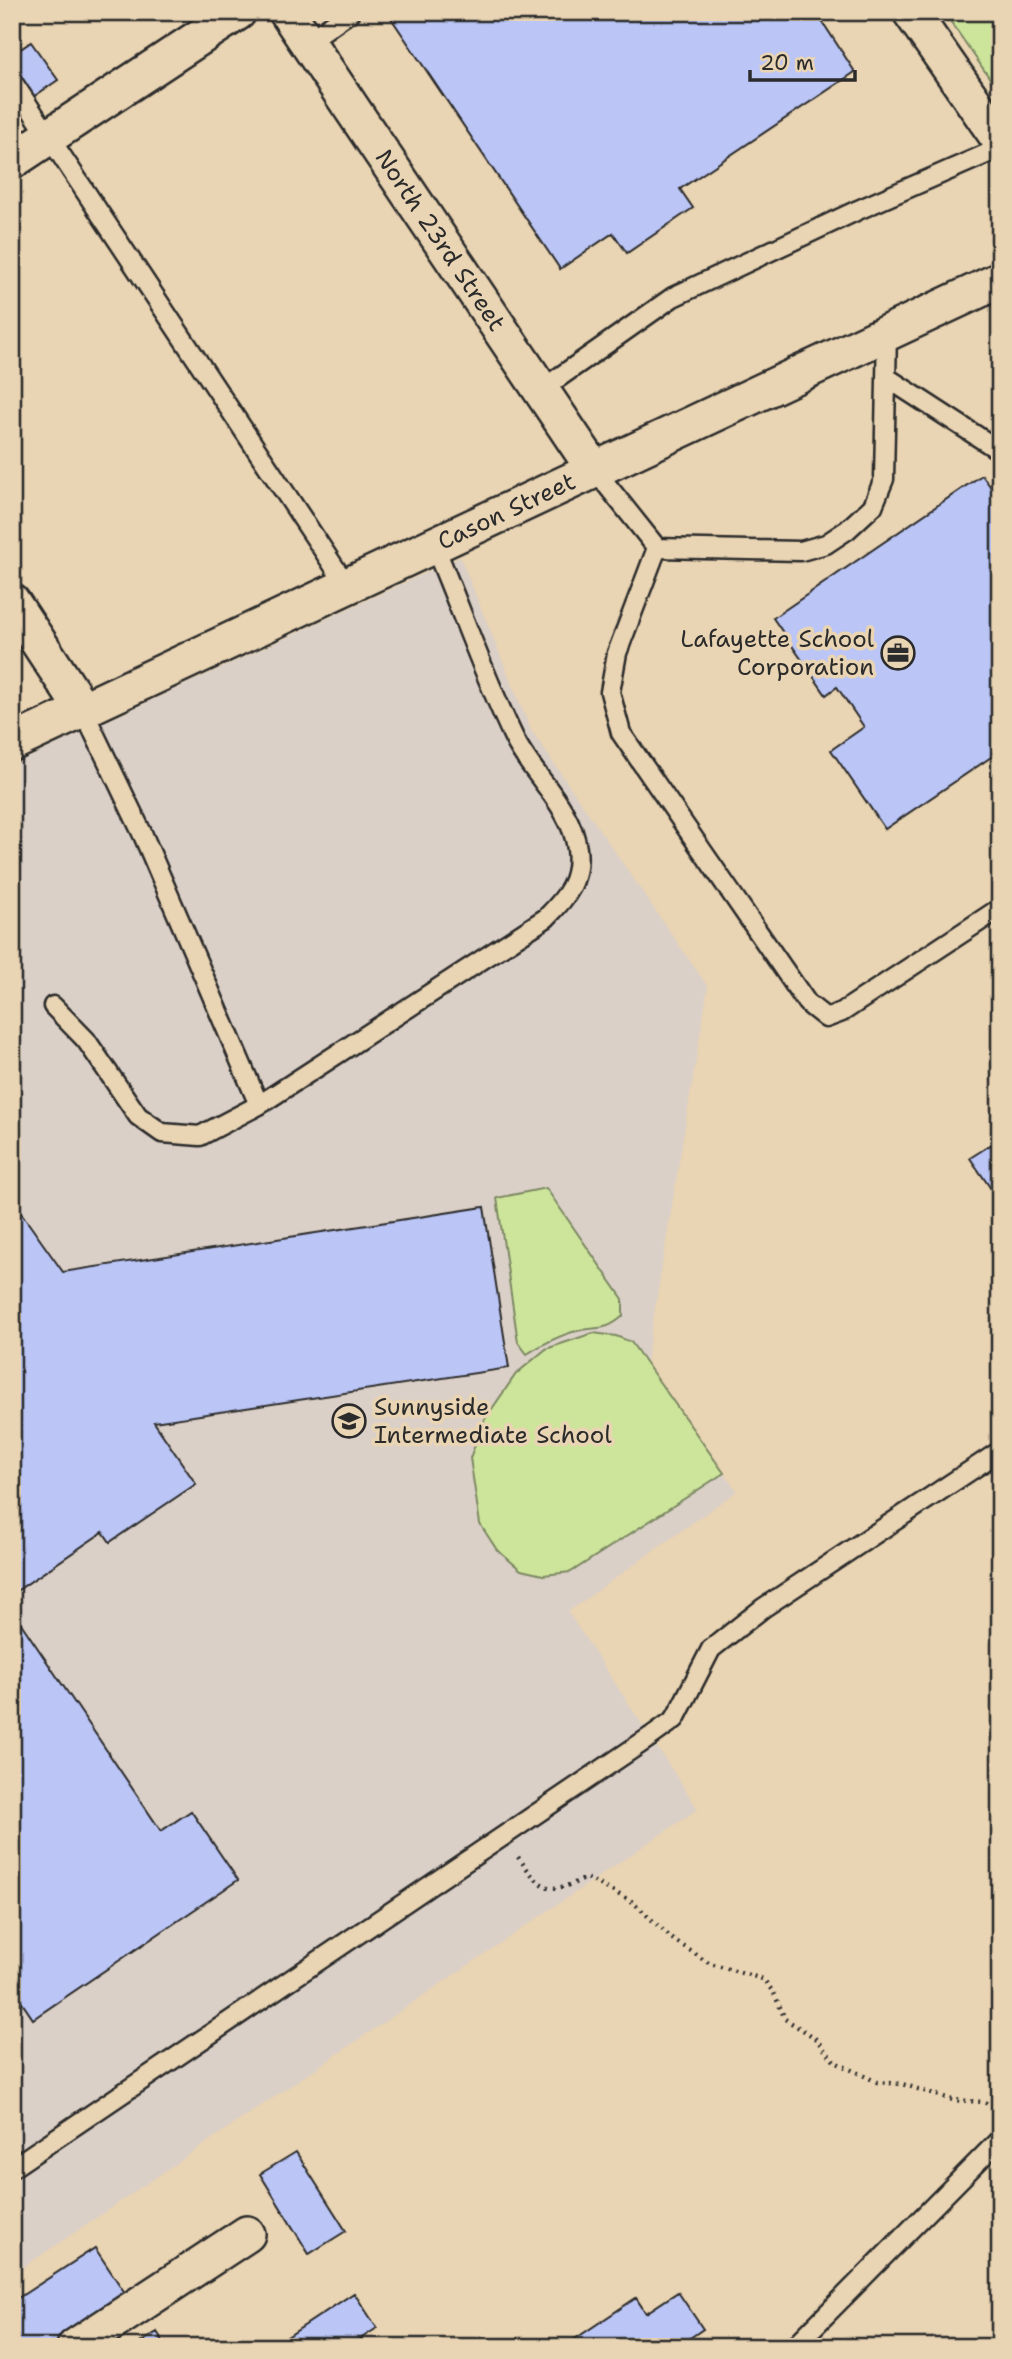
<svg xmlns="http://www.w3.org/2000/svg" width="1012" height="2359" font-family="'Shantell Sans',sans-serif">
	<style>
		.built { fill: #dbd0c7 }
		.green { fill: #cde59b; stroke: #7c8863; stroke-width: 2 }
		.building { fill: #bbc6f7; stroke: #2b2b2b; stroke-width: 2 }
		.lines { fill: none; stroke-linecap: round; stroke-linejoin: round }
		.lane-casing { stroke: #2b2b2b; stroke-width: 23 }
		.street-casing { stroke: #2b2b2b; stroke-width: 40 }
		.path { stroke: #2b2b2b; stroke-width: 4.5; stroke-dasharray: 2 5; stroke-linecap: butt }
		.lane { stroke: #e9d4b3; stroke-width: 18 }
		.street { stroke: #e9d4b3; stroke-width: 35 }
		.labels { text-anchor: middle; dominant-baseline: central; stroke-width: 7; stroke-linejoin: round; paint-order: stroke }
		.street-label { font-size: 24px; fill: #2b2b2b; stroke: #e9d4b3 }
		.poi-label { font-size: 24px; fill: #2b2b2b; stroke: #e9d4b3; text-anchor: end }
	</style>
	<rect width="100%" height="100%" fill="#e9d4b3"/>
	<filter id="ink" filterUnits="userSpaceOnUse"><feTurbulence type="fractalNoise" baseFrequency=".0143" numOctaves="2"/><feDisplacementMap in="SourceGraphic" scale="14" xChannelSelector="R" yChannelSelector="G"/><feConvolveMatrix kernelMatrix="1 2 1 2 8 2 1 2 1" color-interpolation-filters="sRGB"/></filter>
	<g filter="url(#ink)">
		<path class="built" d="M460,557L531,730L708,987L646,1363L737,1491L568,1612L698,1809L12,2275V765Z"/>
		<path class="green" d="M944,12H1000V93Z
			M546,1188L623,1299V1316C605,1332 599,1326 577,1331C559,1335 543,1344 527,1354L518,1342L497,1198Z
			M593,1333L616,1336L631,1342L724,1473L571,1572L543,1575L521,1570L497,1550L480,1524L470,1458L485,1419L516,1374L546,1349Z"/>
		<path class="building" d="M387,12H816L855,72L680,189L693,208L627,253L613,233L560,269Z
			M31,42L58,80L33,97L12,66V55Z
			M982,475L1000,500V751L885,829L831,750L864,727L837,687L826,695L773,618Z
			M1000,1139V1202L970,1158Z
			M12,1200L63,1272L484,1207L509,1368L154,1422L196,1484L110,1542L103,1532L12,1594Z
			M12,1610L161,1831L191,1811L238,1880L33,2019L12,1988Z
			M296,2152L346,2231L309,2254L260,2174Z
			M95,2248L127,2296L49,2347H12V2302Z
			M678,2292L703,2329L677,2347H576L572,2341L636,2298L646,2313Z
			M354,2293L377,2328L348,2347H272Z
			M157,2332L167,2347H134Z"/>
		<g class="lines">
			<defs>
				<path id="lane" d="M307,42L350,12
					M12,81L347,586
					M886,377L1000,451
					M541,390L673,297L858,210L1000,148
					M594,469L657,548L801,551L826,544L847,530L873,506L884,479L887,331
					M657,548L617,653L610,692L621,733L807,1003L826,1018L842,1012L1000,908
					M83,710L143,835L259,1105
					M53,1006L86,1040L138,1116L162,1133L200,1136L259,1105L546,918C567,897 581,880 577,849C572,807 531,774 514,738C484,676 461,609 434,545
					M12,2168L650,1737L675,1719L711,1649L763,1608L1000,1451
					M794,2347L1000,2139"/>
				<g id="street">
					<path id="s1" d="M287,12L594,469"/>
					<path d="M911,12L1000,140"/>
					<path d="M12,161L238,12"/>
					<path d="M12,602L83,710"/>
					<path id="s2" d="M12,743L1000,280"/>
					<path d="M75,2347L247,2234"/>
				</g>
			</defs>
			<use href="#lane" class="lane-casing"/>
			<use href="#street" class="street-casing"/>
			<path class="path" d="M518,1857C543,1891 547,1895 587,1878L633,1902L671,1938L710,1964L763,1979L774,1993L785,2019L814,2037L835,2062L877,2082L902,2084L953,2100L984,2102L1000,2110"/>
			<use href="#lane" class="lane"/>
			<use href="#street" class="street"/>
		</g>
	</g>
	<defs>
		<symbol id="office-ring" viewBox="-11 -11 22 22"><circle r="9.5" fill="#e9d4b3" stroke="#2b2b2b" stroke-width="1.5"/><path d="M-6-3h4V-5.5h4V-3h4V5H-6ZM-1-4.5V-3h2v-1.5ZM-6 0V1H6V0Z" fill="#2b2b2b"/></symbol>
		<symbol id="school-ring" viewBox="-11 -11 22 22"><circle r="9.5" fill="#e9d4b3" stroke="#2b2b2b" stroke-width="1.5"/><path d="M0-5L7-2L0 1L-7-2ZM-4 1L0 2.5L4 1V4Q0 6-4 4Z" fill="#2b2b2b"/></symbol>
	</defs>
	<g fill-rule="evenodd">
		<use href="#office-ring" x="879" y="634" width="38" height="38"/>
		<use href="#school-ring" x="330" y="1402" width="38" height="38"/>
	</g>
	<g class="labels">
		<g class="street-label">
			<text stroke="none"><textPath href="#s1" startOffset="275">North 23rd Street</textPath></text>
			<text stroke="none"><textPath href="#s2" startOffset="546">Cason Street</textPath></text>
		</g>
		<g class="poi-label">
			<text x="874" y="639">Lafayette School<tspan x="874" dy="28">Corporation</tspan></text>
			<text x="374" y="1407" text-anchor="start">Sunnyside<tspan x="374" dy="28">Intermediate School</tspan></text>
		</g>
	</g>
	<rect width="1012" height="2359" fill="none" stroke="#e9d4b3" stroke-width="42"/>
	<rect x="21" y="21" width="970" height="2317" fill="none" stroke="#2b2b2b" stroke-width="2.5" filter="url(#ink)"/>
	<path d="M750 70v10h105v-10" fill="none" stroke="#2b2b2b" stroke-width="3.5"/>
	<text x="760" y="70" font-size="21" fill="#2b2b2b" stroke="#e9d4b3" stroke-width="5" paint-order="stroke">20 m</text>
</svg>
